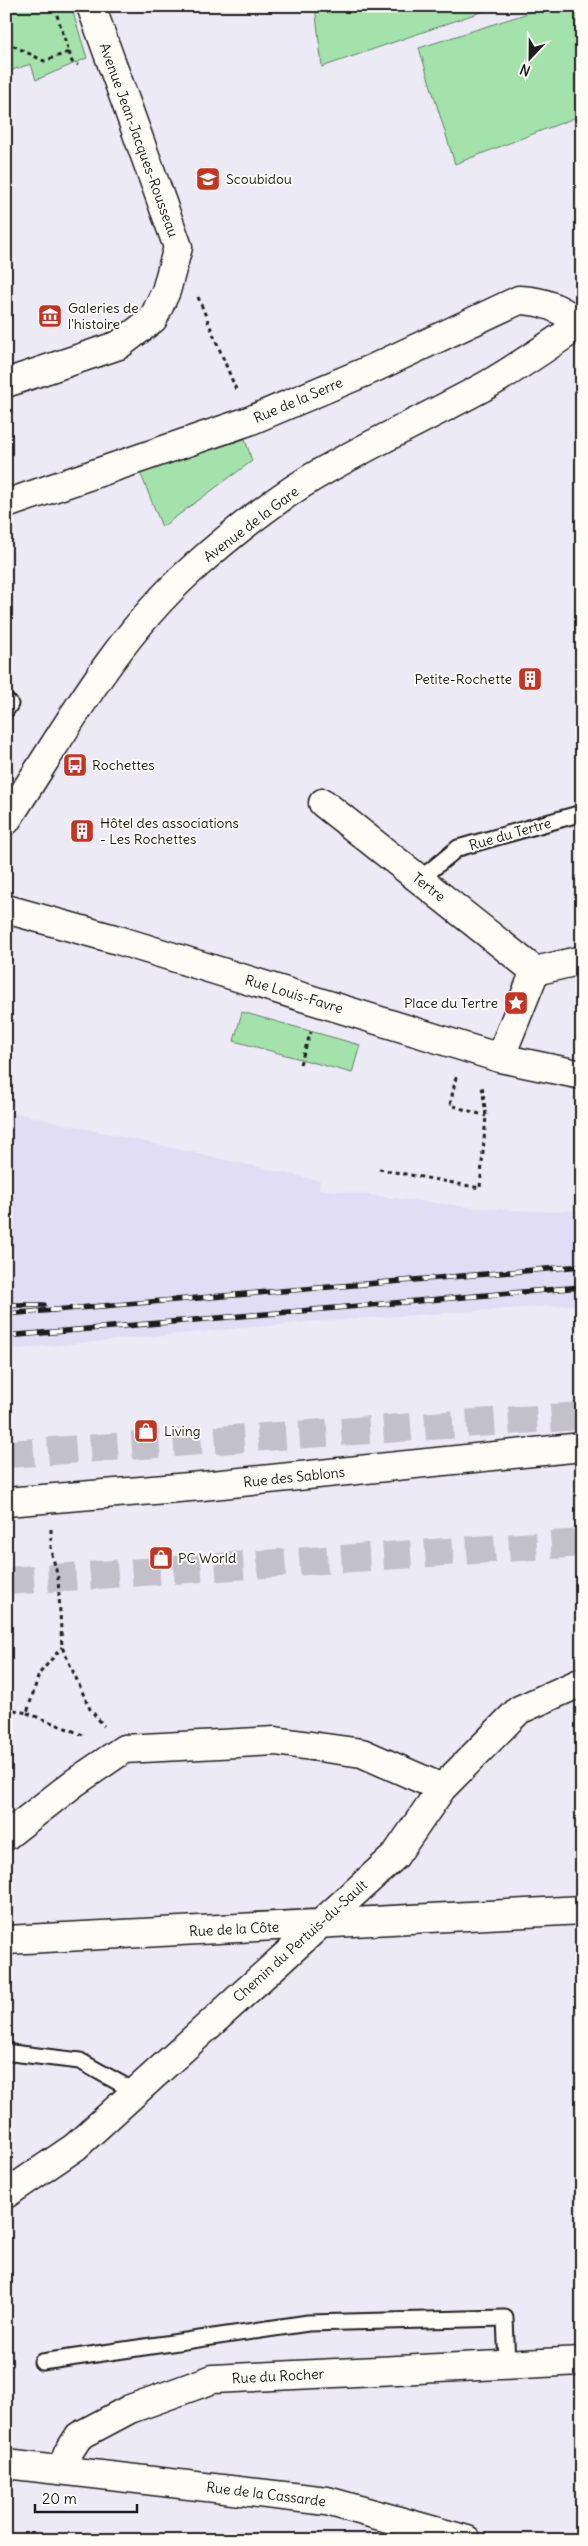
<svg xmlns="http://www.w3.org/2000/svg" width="588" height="2546" font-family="Delius,sans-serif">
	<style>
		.built { fill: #e0ddf4 }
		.green { fill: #a3e2ab; stroke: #607f64 }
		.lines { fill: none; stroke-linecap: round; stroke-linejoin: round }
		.highway-tunnel { stroke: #c2c1ca; stroke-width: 28; stroke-dasharray: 28 14; stroke-linecap: butt }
		.lane-casing { stroke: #1c1c1c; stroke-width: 19 }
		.street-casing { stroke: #1c1c1c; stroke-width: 31 }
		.secondary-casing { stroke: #1c1c1c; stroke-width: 31 }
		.path { stroke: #1c1c1c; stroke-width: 3; stroke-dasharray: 4 4; stroke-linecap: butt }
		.lane { stroke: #fdfcf7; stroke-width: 15 }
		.street { stroke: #fdfcf7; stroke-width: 28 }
		.secondary { stroke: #fdfcf7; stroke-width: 28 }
		.rail-casing { stroke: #1c1c1c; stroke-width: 5.5 }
		.rail { stroke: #fdfcf7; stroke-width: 4; stroke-dasharray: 11; stroke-linecap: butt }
		.labels { text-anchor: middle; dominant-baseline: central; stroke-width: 4; stroke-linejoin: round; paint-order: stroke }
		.street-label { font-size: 14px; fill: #1c1c1c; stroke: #fdfcf7 }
		.poi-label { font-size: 14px; fill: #1c1c1c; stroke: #fdfcf7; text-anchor: start }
	</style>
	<rect width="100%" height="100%" fill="#eceaf5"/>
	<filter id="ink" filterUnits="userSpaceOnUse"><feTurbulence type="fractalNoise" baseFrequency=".02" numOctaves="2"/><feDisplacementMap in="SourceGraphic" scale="10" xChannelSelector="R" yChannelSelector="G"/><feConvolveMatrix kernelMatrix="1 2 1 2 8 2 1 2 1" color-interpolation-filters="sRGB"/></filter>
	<g filter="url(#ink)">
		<path class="built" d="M6,1111L320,1181L319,1189L477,1208L553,1212L582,1210V1304L309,1322L6,1350Z"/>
		<path class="green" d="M6,6H71L87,58L36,80L31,64L6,72Z
			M315,6H498L322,67Z
			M550,6H582V115L455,164L419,48Z
			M245,439L252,461L162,527L140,472Z
			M242,1012L360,1045L352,1073L234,1041Z"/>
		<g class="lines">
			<path class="highway-tunnel" d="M6,1454L582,1416
				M6,1581L582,1543"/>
			<defs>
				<path id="lane" d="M6,701L10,704L6,710
					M419,880L458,848L582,813
					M12,2053L80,2061L134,2091
					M42,2362L308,2323L505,2318L507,2365"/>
				<path id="street" d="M6,383L119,345L153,319L166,291L178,247L91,6
					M6,504L249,421L372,369L519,300C546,301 558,308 581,323
					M323,803L535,971
					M6,909L118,940L500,1058L582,1075
					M500,1058L535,971L582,960
					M6,1836L74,1783L124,1749L275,1741L362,1753L442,1788
					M6,1940L582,1910
					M6,2194L75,2147L395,1856L442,1788L519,1710L582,1682
					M62,2469L68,2453L79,2436L130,2409L213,2379L582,2361"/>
				<path id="secondary" d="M6,821C62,736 114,639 191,570C230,535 279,496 325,470C378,440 434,414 487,385C520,366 551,344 582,323
					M6,1502L202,1486L582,1447
					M6,2464L327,2501L467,2540"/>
			</defs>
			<use href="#lane" class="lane-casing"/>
			<use href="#street" class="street-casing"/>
			<use href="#secondary" class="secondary-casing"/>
			<path class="path" d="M6,42L44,61L69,52L54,6
				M69,52L72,62L78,65
				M198,297L237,392
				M300,1064L311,1032
				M456,1077L450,1105L486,1116
				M379,1169L480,1188L486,1116L482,1085
				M51,1529V1550L58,1578L62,1647L90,1709L104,1726
				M6,1708L27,1713L39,1674L62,1647
				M27,1713L86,1736"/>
			<use href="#lane" class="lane"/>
			<use href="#street" class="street"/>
			<use href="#secondary" class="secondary"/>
			<defs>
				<path id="rail" d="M6,1305H44
					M6,1314L582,1266
					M6,1336L582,1287"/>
			</defs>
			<use href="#rail" class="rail-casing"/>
			<use href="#rail" class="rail"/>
		</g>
	</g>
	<defs>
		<symbol id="school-square" viewBox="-11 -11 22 22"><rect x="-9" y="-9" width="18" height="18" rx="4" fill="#c8321e" stroke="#fdfcf7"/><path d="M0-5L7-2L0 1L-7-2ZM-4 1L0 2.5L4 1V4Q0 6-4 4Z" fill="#fff"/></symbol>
		<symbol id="museum-square" viewBox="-11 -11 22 22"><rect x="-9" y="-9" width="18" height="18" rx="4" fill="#c8321e" stroke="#fdfcf7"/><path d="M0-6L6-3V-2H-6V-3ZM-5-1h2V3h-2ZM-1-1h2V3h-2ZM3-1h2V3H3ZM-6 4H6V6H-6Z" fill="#fff"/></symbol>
		<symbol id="building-square" viewBox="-11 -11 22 22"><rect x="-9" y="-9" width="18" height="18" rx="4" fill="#c8321e" stroke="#fdfcf7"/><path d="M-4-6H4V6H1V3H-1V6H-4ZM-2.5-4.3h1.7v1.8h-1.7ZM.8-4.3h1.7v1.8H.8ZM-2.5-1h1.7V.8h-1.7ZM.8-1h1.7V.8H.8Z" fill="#fff"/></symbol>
		<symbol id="bus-square" viewBox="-11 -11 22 22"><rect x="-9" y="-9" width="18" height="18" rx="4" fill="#c8321e" stroke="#fdfcf7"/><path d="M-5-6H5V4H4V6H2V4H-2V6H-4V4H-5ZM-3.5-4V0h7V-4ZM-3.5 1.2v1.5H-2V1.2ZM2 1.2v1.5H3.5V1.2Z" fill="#fff"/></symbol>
		<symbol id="sight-square" viewBox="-11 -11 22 22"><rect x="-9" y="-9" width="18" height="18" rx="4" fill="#c8321e" stroke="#fdfcf7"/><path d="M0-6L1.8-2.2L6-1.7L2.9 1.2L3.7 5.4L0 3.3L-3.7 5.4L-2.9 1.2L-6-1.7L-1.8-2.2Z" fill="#fff"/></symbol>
		<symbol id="shop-square" viewBox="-11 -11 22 22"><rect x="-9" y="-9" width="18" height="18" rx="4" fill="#c8321e" stroke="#fdfcf7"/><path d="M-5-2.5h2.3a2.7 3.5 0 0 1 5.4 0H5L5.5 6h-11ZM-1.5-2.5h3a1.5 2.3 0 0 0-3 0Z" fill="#fff"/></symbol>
	</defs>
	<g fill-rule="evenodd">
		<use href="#school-square" x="194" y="165" width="28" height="28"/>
		<use href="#museum-square" x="36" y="302" width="28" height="28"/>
		<use href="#building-square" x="516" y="665" width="28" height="28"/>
		<use href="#bus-square" x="61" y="751" width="28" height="28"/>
		<use href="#building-square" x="68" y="817" width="28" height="28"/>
		<use href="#sight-square" x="502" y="989" width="28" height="28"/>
		<use href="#shop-square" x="132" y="1417" width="28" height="28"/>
		<use href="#shop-square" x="147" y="1544" width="28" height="28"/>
	</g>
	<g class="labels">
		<g class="street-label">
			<text transform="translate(139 140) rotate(70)">Avenue Jean-Jacques-Rousseau</text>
			<text transform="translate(298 400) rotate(-23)">Rue de la Serre</text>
			<text transform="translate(251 524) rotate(-37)">Avenue de la Gare</text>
			<text transform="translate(510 834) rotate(-16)">Rue du Tertre</text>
			<text transform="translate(429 887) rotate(38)">Tertre</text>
			<text transform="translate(294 994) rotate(17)">Rue Louis-Favre</text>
			<text transform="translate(294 1477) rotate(-6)">Rue des Sablons</text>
			<text transform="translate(234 1929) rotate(-3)">Rue de la Côte</text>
			<text transform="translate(300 1941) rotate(-42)">Chemin du Pertuis-du-Sault</text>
			<text transform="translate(278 2376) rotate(-3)">Rue du Rocher</text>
			<text transform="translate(266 2494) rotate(7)">Rue de la Cassarde</text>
		</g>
		<g class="poi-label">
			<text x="226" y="179">Scoubidou</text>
			<text x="68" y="308">Galeries de<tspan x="68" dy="16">l'histoire</tspan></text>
			<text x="512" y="679" text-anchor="end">Petite-Rochette</text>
			<text x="92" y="765">Rochettes</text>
			<text x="100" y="823">Hôtel des associations<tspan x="100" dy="16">- Les Rochettes</tspan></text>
			<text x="498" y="1003" text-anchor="end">Place du Tertre</text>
			<text x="164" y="1431">Living</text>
			<text x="178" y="1558">PC World</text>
		</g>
	</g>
	<rect width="588" height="2546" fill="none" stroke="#fdfcf7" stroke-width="25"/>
	<rect x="12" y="12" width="563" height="2521" fill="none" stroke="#1c1c1c" stroke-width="2" filter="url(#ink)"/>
	<g transform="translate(530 58) rotate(202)" stroke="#fdfcf7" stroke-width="4" paint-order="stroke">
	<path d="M0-4L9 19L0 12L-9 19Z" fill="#1c1c1c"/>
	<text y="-8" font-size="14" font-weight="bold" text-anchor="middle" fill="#1c1c1c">N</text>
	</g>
	<path d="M35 2504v8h102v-8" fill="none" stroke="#1c1c1c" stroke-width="2.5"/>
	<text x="42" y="2504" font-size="15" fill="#1c1c1c" stroke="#fdfcf7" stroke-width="4" paint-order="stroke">20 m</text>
</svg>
